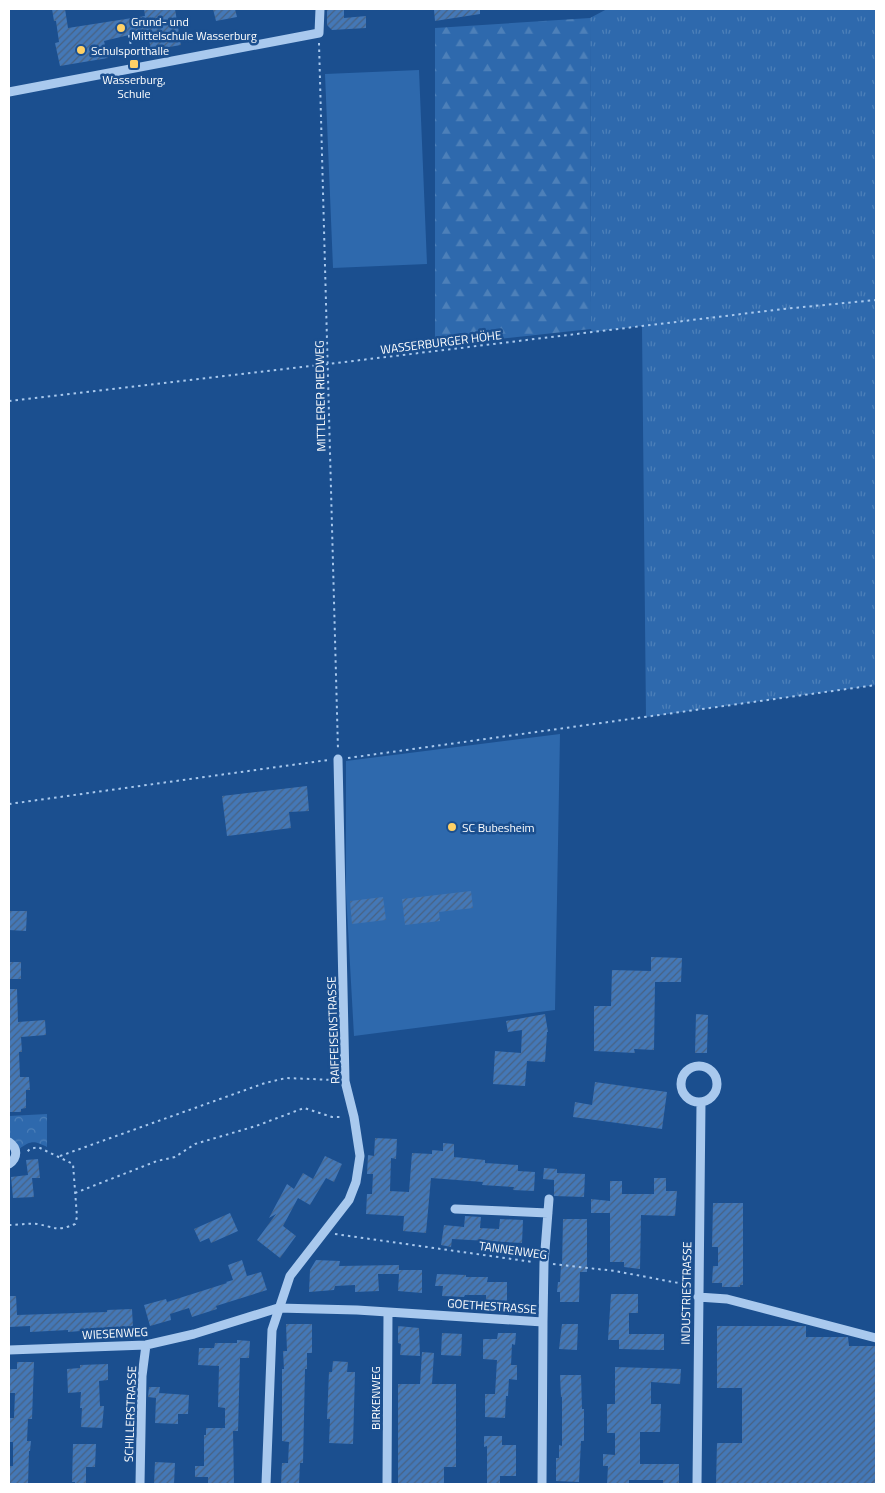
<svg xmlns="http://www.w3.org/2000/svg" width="885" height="1493" font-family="'Titillium Web',sans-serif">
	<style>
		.grass { fill: url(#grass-tufts) }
		.forest { fill: url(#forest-firs) }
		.park { fill: url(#park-crowns) }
		.pitch { fill: #2e69ad }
		.building { fill: url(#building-hatch) }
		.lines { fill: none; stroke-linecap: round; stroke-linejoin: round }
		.path { stroke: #a9c9ee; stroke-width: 2; stroke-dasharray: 2.5 4; stroke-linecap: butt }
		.minor { stroke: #a9c9ee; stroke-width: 9 }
		.poi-dot { fill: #ffd166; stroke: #1b4f8f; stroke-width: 2 }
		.labels { text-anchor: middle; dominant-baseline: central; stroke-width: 5; stroke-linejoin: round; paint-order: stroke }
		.poi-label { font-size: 12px; fill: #fff; stroke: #1b4f8f; text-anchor: start }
		.street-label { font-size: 12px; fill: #fff; stroke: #1b4f8f }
	</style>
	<defs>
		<pattern id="grass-tufts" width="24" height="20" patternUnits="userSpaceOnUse" patternTransform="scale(1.25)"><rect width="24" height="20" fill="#2e69ad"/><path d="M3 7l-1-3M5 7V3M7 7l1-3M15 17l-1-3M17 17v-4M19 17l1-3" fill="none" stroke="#4d80b9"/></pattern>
		<pattern id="forest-firs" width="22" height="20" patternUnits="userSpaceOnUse" patternTransform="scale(1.25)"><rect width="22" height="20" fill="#2e69ad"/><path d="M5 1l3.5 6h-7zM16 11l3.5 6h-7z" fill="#4d80b9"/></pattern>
		<pattern id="park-crowns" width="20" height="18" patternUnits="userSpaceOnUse" patternTransform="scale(1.25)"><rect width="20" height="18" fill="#2e69ad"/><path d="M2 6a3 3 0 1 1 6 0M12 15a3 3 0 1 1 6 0" fill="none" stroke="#4d80b9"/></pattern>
		<pattern id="building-hatch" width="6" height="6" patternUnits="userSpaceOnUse" patternTransform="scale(1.25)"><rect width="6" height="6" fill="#4478b7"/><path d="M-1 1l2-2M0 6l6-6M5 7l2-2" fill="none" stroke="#486282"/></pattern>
	</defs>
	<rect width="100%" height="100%" fill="#1b4f8f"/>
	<path class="grass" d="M607,9H876V685L646,717L642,326L592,332L591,329L590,18Z"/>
	<path class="forest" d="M590,18L591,329L435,346V28Z"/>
	<path class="park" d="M47,1114V1147C34,1141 32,1140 19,1149L16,1143L9,1137V1116Z"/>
	<path class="pitch" d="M419,70L427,264L333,268L325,74Z
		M560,734L555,1010L354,1036L346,893V761Z"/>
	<path class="building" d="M52,9H65L68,28L145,16L144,9H175L181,45L151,50L148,34L129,35L104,41L108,58L60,66L55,43L59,42L56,21H54Z
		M213,9H235L237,17L216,21Z
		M327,9H344V18L366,16V28L332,30L327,25Z
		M442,9H480V14L435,21L434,10Z
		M307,786L309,811L289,812L291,828L227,836L222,796Z
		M471,891L473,908L439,912L440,921L405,925L402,899Z
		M383,897L386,920L352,924L350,901Z
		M9,911H27L26,931L9,930Z
		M651,957L682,958L681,982H655L654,1050L634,1049L635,1053L594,1051V1006H611L612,970L651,971Z
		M9,962H21V979H9Z
		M9,989H17L18,1022L45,1020L46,1035L21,1037L22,1052H19L20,1077H29L30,1090H26V1108L21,1109V1112H9Z
		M545,1014L548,1032H547L545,1062L527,1061L525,1086L493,1084L495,1051L521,1053L522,1030L508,1032L506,1021Z
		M696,1014L708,1015L707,1053H695Z
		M595,1082L667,1092L662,1129L573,1117L575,1102L592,1105Z
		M375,1138L397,1139L396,1159L391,1158L390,1191L409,1192L412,1153L432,1154V1150L443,1151V1143L454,1144V1157L485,1160V1163L518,1165V1171L535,1172L534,1191L513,1190L514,1187L482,1185L483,1182L431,1178L426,1233L403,1231L404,1216L366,1214L367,1194H372L373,1174H367L368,1155L374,1156Z
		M325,1156L342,1164L334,1182L326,1178L310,1205L298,1198L283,1226L296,1236L280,1258L257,1240L276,1214L269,1218L287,1184L294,1189L303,1173L313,1179Z
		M38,1159L40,1178H32L34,1197L13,1198L11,1177L28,1175L26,1160Z
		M544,1168L557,1169V1173L585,1174L584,1197L554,1196V1180L543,1179Z
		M654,1178H666V1191H677L675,1216L641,1215L640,1269L624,1267V1262H610V1213H591V1199L610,1201V1181H622V1194H654Z
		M713,1203H743V1285H740V1287H722V1283H712L713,1266H718V1247H712Z
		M230,1213L238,1231L211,1243L209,1238L200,1242L194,1229Z
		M465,1216L481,1217L480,1228L499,1229L500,1219L523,1220L522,1243L452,1239L451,1247L441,1245L444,1225L464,1227Z
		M563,1219H587V1272H580L579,1302H560V1292H557L558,1282H560L561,1266H562Z
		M242,1260L247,1276L261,1272L267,1290L216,1306L217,1309L192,1317L189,1308L170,1314L171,1320L150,1326L144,1305L166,1299L167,1302L227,1283L226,1282L233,1280L228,1265Z
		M316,1260L340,1261L339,1266L399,1265V1270H422V1293L398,1291L399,1274H378L379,1291L355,1292V1285L335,1286L334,1290L309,1292L310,1270Z
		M437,1274L466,1275V1277H488L487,1282H507V1301L486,1300V1295H465L464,1297L442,1296L443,1286H435Z
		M611,1294H638V1313H629V1334H664V1350L619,1349V1340H608Z
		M9,1296H16L17,1315L107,1312V1310L132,1309L133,1327L68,1332V1330L30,1332V1326L9,1327Z
		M286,1324H312V1353H307V1369H305L303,1463H300L299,1484H281L282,1463H288L289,1442L282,1441V1369H284L283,1351H287Z
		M562,1324H578L577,1350L559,1349Z
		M398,1326L419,1328L420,1356L400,1355L401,1344L398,1343Z
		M717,1326H806V1337H848L849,1346H876V1484H716L717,1443H742V1388H717Z
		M442,1333L462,1334L461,1356L441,1355Z
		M498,1333H516L515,1345L512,1344L511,1365H517V1380L509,1379L508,1396H506L505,1418L485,1417V1394H495L497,1360L483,1359V1339H497Z
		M237,1340L250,1341L249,1358H240L238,1431H233L234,1484H208V1477H195V1466H204V1435H206V1428H225V1408L218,1407L219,1366L198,1365L199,1348H214L215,1343H237Z
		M422,1352L434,1353L432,1384H456V1467H444V1484H398V1384H420Z
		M333,1361L348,1362L347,1372H355L353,1444L329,1443L330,1419H327L329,1372H332Z
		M17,1362H34L32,1419H28L27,1441H31L30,1451H29L28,1484H9L10,1466H13V1442H9L10,1418H14L15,1393H9L10,1369H17Z
		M108,1364V1380L99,1381L100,1406H104L102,1428L81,1427L82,1408H80L81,1392L68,1393L67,1369L80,1368V1365Z
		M615,1367L681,1369L680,1384L651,1382V1404H661L660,1432H640V1464H679V1484H663V1480H629V1484H607L608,1466H603V1454L615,1455V1433H607V1404H615Z
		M560,1375H581L582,1409H584V1441H581L579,1482L556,1481V1458H559V1445L562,1446V1397H561Z
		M149,1387H160L159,1393L189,1395L188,1414H178V1424L155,1423L156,1398L148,1397Z
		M484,1436H502V1445H516V1476H500V1484H487V1446L484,1447Z
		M73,1444H96L95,1467H86V1484H75V1482H72Z
		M155,1462L175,1463L174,1484H154Z"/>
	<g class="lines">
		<path class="path" d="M129,35L133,58
			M319,43L338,750
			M9,401L328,364L783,309L876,300
			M348,758L876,685
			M9,804L328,760
			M60,1156L265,1083L286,1078L335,1080
			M75,1193L157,1161L175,1157L195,1144L256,1126L304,1108L332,1117H343
			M9,1225C18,1225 28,1223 37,1224C55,1227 56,1232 75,1224L77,1217L73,1164L38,1147L30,1149L26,1153
			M335,1234L533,1262
			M553,1264L615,1271L689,1285"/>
		<path class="minor" d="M9,92L319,33L320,9
			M681 1084a18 18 0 1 1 36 0a18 18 0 1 1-36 0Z
			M9,1142C18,1148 18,1158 9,1164
			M455,1209L548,1213
			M698,1297L727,1299L876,1338
			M543,1322L544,1263L549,1199
			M9,1350L146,1345L194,1334L278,1308L357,1310L543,1322L542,1484
			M140,1484L142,1376L146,1345
			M266,1484L272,1330L290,1276L349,1200L356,1182L360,1156L354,1117L345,1081L338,759
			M387,1484L388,1312
			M697,1484L701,1103"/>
	</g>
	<g class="poi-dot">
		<circle cx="121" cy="28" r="5"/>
		<circle cx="81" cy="50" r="5"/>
		<rect x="129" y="59" width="10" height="10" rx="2.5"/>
		<circle cx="452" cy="827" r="5"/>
	</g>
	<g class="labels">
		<g class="poi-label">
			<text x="131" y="21">Grund- und<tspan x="131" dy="14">Mittelschule Wasserburg</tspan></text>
			<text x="91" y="50">Schulsporthalle</text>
			<text x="134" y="79" text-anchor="middle">Wasserburg,<tspan x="134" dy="14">Schule</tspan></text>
			<text x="462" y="827">SC Bubesheim</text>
		</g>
		<g class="street-label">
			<text transform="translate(441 342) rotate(-7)">WASSERBURGER HÖHE</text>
			<text transform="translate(320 396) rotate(-91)">MITTLERER RIEDWEG</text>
			<text transform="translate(333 1030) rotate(-92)">RAIFFEISENSTRASSE</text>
			<text transform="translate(513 1250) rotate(8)">TANNENWEG</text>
			<text transform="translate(686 1293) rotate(-89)">INDUSTRIESTRASSE</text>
			<text transform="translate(492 1306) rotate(4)">GOETHESTRASSE</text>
			<text transform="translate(115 1333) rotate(-3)">WIESENWEG</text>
			<text transform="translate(375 1398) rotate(-90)">BIRKENWEG</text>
			<text transform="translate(130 1414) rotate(-88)">SCHILLERSTRASSE</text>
		</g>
	</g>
	<rect width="885" height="1493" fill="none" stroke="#ffffff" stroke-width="20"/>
</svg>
